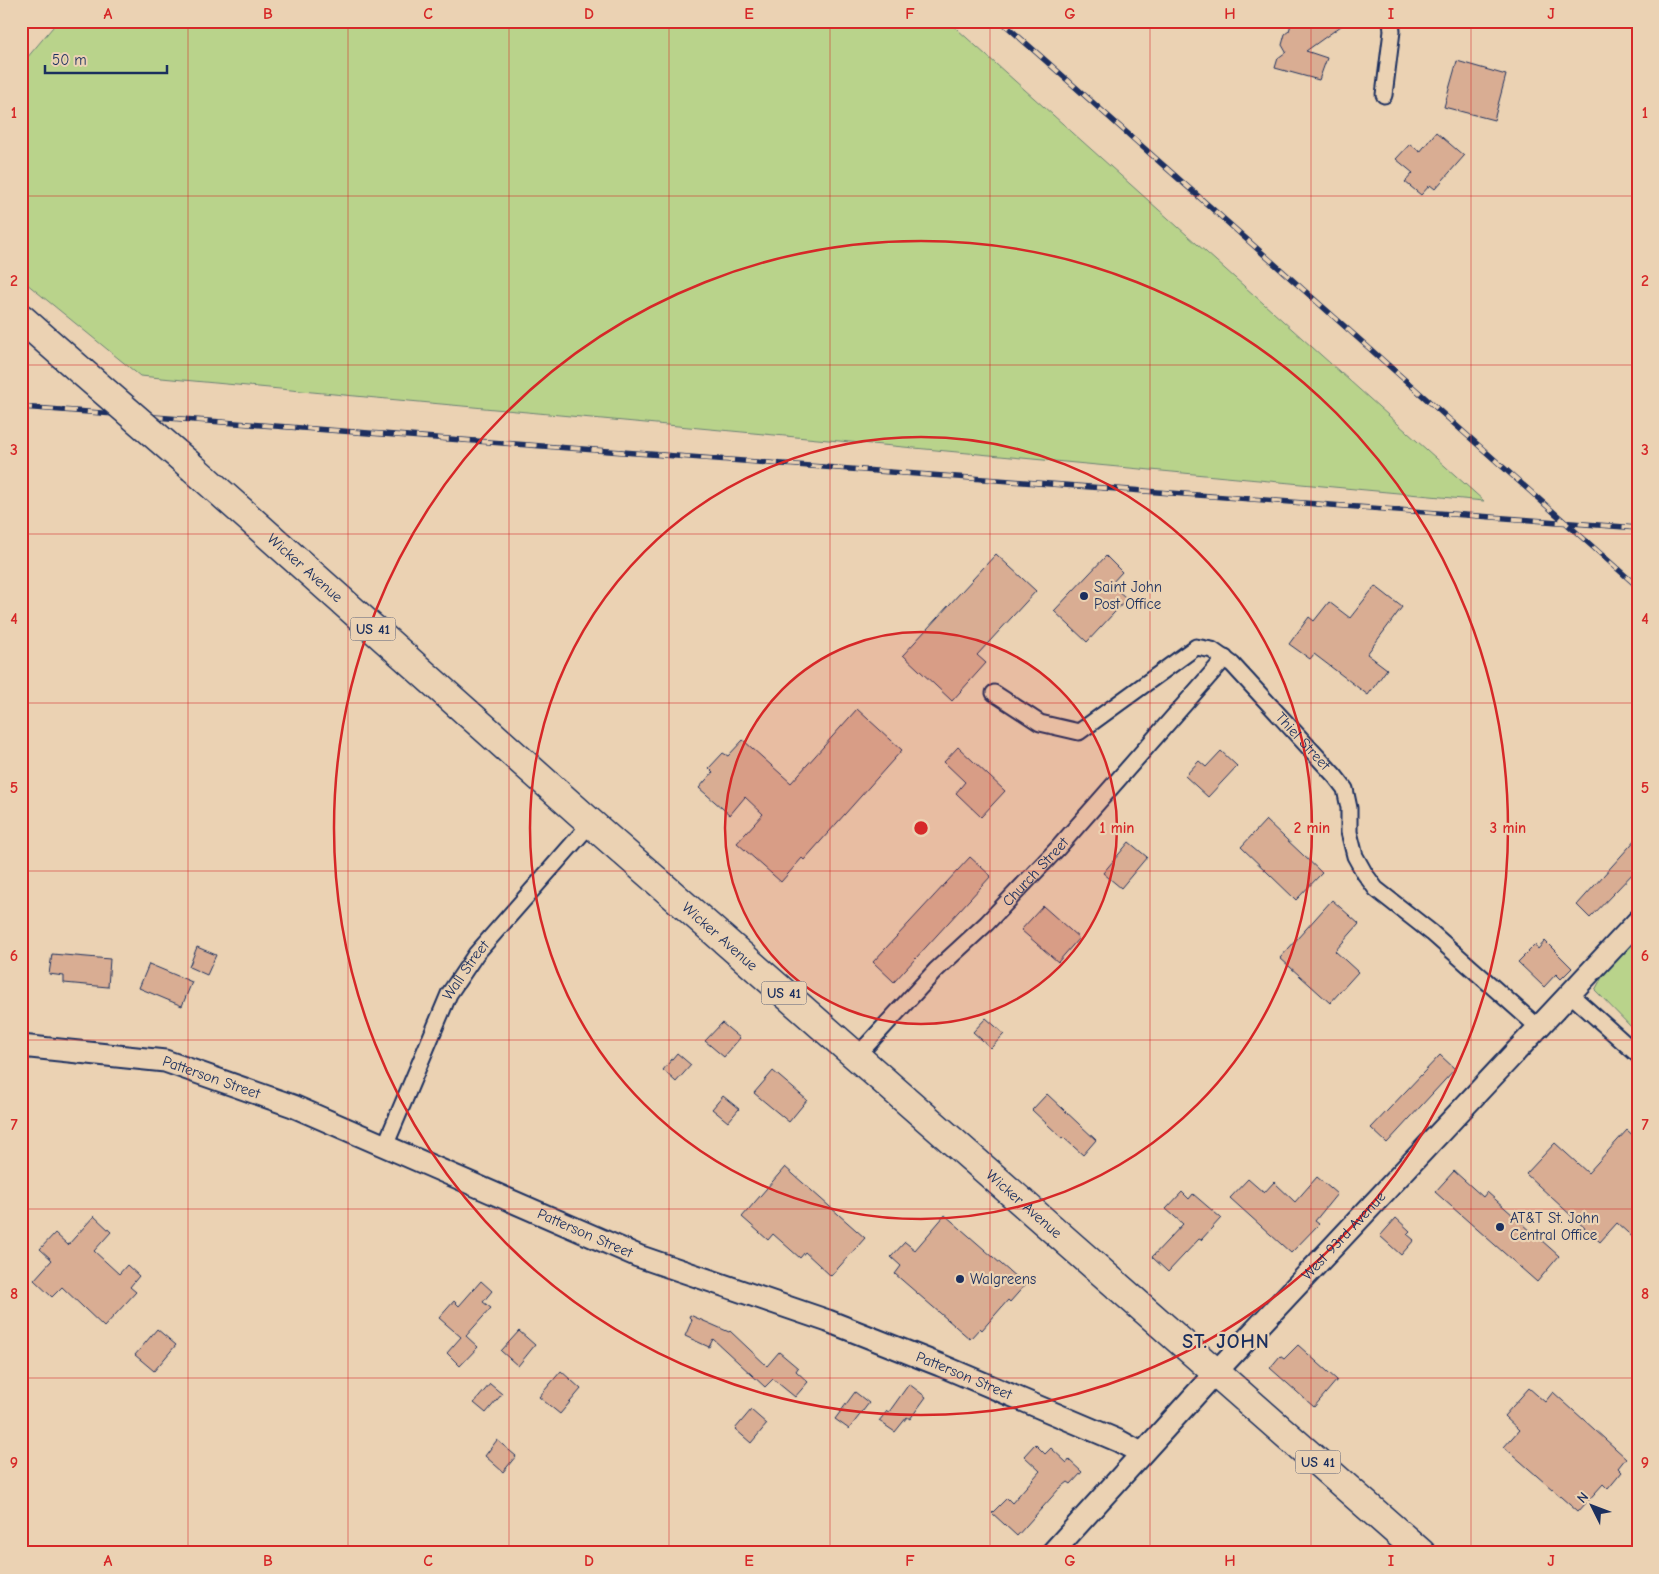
<svg xmlns="http://www.w3.org/2000/svg" width="1659" height="1574" font-family="'Comic Neue',sans-serif">
	<style>
		.green { fill: #b9d38b; stroke: #6a8174 }
		.building { fill: #d9ad93; stroke: #1b2f5e }
		.lines { fill: none; stroke-linecap: round; stroke-linejoin: round }
		.street-casing { stroke: #1b2f5e; stroke-width: 19 }
		.secondary-casing { stroke: #1b2f5e; stroke-width: 25 }
		.highway-casing { stroke: #1b2f5e; stroke-width: 31 }
		.street { stroke: #ebd2b3; stroke-width: 15 }
		.secondary { stroke: #ebd2b3; stroke-width: 21 }
		.highway { stroke: #ebd2b3; stroke-width: 28 }
		.rail-casing { stroke: #1b2f5e; stroke-width: 5.5 }
		.rail { stroke: #ebd2b3; stroke-width: 4; stroke-dasharray: 11; stroke-linecap: butt }
		.highway-bridge-casing { stroke: #1b2f5e; stroke-width: 31; stroke-linecap: butt }
		.highway-bridge { stroke: #ebd2b3; stroke-width: 28 }
		.grid { fill: none; stroke: #d62828; stroke-width: 1; stroke-opacity: 0.55 }
		.ring { fill: none; stroke: #d62828; stroke-width: 2.5 }
		.poi-dot { fill: #1b2f5e; stroke: #ebd2b3; stroke-width: 2 }
		.labels { text-anchor: middle; dominant-baseline: central; stroke-width: 4.5; stroke-linejoin: round; paint-order: stroke }
		.shield { fill: #ebd2b3; stroke: #596078; stroke-width: 1 }
		.shield-label { font-size: 14px; font-weight: bold; fill: #1b2f5e }
		.street-label { font-size: 15px; fill: #1b2f5e; stroke: #ebd2b3 }
		.poi-label { font-size: 15px; fill: #1b2f5e; stroke: #ebd2b3; text-anchor: start }
		.district-label { font-size: 20px; font-weight: bold; letter-spacing: 1px; fill: #1b2f5e; stroke: #ebd2b3 }
		.centre { fill: #d62828; stroke: #ebd2b3; stroke-width: 2.5 }
		.ring-label { font-size: 15px; text-anchor: middle; font-weight: bold; fill: #d62828; stroke: #ebd2b3; stroke-width: 4.5; stroke-linejoin: round; paint-order: stroke }
		.neatline { fill: none; stroke: #d62828; stroke-width: 2 }
		.grid-label { font-size: 16px; text-anchor: middle; font-weight: bold; fill: #d62828 }
	</style>
	<rect width="100%" height="100%" fill="#ebd2b3"/>
	<filter id="ink" filterUnits="userSpaceOnUse"><feTurbulence type="fractalNoise" baseFrequency=".02" numOctaves="2"/><feDisplacementMap in="SourceGraphic" scale="10" xChannelSelector="R" yChannelSelector="G"/><feConvolveMatrix kernelMatrix="1 2 1 2 8 2 1 2 1" color-interpolation-filters="sRGB"/></filter>
	<g filter="url(#ink)">
		<path class="green" d="M58,21H948L1484,501L140,376L21,279V65Z
			M1638,931V1034L1595,990L1611,961Z"/>
		<path class="building" d="M1292,21H1348L1306,51L1327,58L1319,80L1275,68L1278,58L1286,52L1282,45L1285,34L1289,31Z
			M1457,61L1506,75L1494,120L1444,107Z
			M1436,132L1464,156L1435,189L1430,185L1421,195L1405,182L1413,173L1396,159L1410,144L1420,152Z
			M996,554L1036,591L977,655L986,663L952,701L903,655Z
			M1106,556L1122,572L1111,584L1127,599L1087,642L1054,611Z
			M1375,586L1402,607L1367,654L1387,669L1368,695L1314,654L1310,659L1289,644L1309,617L1314,621L1329,602L1350,618Z
			M857,709L902,750L804,860L802,858L781,882L737,843L763,814L745,797L730,815L699,788L713,772L709,768L723,753L728,756L743,740L791,783Z
			M958,747L1005,791L981,817L956,793L965,782L944,762Z
			M1221,751L1237,766L1208,797L1185,776L1199,761L1206,767Z
			M1266,820L1322,873L1296,900L1241,847Z
			M1638,837V868L1590,918L1577,905Z
			M1129,842L1147,857L1121,888L1103,873Z
			M970,857L991,876L894,982L873,962Z
			M1332,900L1359,924L1335,951L1358,972L1330,1003L1280,958Z
			M1043,906L1079,938L1058,962L1021,930Z
			M1545,941L1572,968L1561,979L1556,974L1544,987L1518,962L1535,945L1538,949Z
			M197,947L216,955L207,975L189,967Z
			M52,954L110,959L108,987L64,983V976L49,974Z
			M149,964L192,982L182,1006L139,988Z
			M986,1018L1004,1034L991,1048L973,1032Z
			M722,1023L740,1038L724,1057L705,1041Z
			M677,1053L691,1065L676,1082L663,1070Z
			M1440,1055L1455,1069L1387,1143L1371,1128Z
			M773,1071L807,1100L789,1122L754,1093Z
			M1047,1094L1096,1140L1083,1155L1064,1138L1063,1139L1032,1110Z
			M723,1096L739,1109L728,1122L712,1109Z
			M1627,1130L1638,1140V1242L1617,1223L1600,1242L1526,1174L1555,1143L1588,1173Z
			M785,1167L865,1238L831,1276L805,1252L800,1258L773,1234L768,1240L742,1217Z
			M1454,1171L1483,1197L1487,1192L1559,1256L1537,1282L1435,1192Z
			M1317,1177L1337,1194L1315,1221L1319,1224L1291,1253L1230,1198L1248,1179L1264,1193L1274,1182L1295,1202Z
			M1182,1192L1189,1199L1193,1194L1221,1218L1201,1240L1199,1239L1168,1272L1152,1257L1183,1224L1166,1209Z
			M945,1215L1025,1285L1010,1302L1008,1300L982,1330L980,1328L970,1339L895,1274L901,1266L891,1257L905,1242L915,1250Z
			M94,1216L111,1232L94,1251L119,1274L127,1265L139,1276L130,1287L136,1292L104,1327L62,1287L52,1297L34,1280L52,1260L40,1249L55,1233L68,1245Z
			M1396,1218L1410,1231L1407,1234L1414,1240L1401,1255L1380,1236Z
			M481,1281L492,1291L483,1302L491,1308L466,1336L478,1347L460,1366L447,1353L461,1337L439,1318L454,1301L459,1306Z
			M690,1315L729,1332L730,1331L767,1366L779,1352L798,1368L796,1371L808,1382L795,1397L773,1379L765,1387L713,1339L709,1347L685,1336L692,1320L689,1317Z
			M157,1329L176,1345L154,1371L135,1355Z
			M519,1331L535,1345L518,1366L501,1351Z
			M1298,1345L1337,1380L1314,1407L1270,1368L1280,1356L1284,1359Z
			M561,1371L581,1389L560,1414L539,1397Z
			M490,1384L502,1394L486,1413L474,1403Z
			M909,1384L926,1397L910,1419L907,1417L895,1432L879,1421L887,1411L889,1412Z
			M1529,1388L1545,1402L1553,1392L1626,1458L1618,1468L1622,1472L1608,1489L1603,1484L1578,1512L1504,1447L1519,1430L1504,1416Z
			M855,1392L869,1403L849,1429L835,1419Z
			M751,1410L767,1424L751,1443L735,1429Z
			M497,1440L516,1456L503,1472L485,1456Z
			M1035,1444L1045,1454L1051,1448L1067,1463L1069,1460L1082,1472L1071,1484L1068,1482L1059,1489L1017,1536L992,1513L1007,1498L1012,1503L1040,1471L1024,1456Z"/>
		<g class="lines">
			<defs>
				<g id="street">
					<path d="M1384,95L1392,31L1391,21"/>
					<path id="s1" d="M994,693L1040,723L1079,732L1196,647L1212,650L1232,664L1335,776L1345,789L1349,808V832L1355,856L1365,874L1376,889L1432,933L1538,1027"/>
					<path d="M1570,994L1638,1055"/>
					<path id="s2" d="M856,1057L936,970L987,923L1058,848L1225,658"/>
					<path id="s3" d="M385,1146L449,994L476,954L591,823"/>
				</g>
				<g id="secondary">
					<path id="s4" d="M21,1046L165,1061L293,1106L638,1256L828,1321L940,1365L1119,1441L1141,1453"/>
					<path id="s5" d="M1052,1553L1216,1372L1638,921"/>
				</g>
				<g id="highway">
					<path d="M21,318L80,370"/>
					<path id="s6" d="M193,468L591,823L1421,1553"/>
				</g>
			</defs>
			<use href="#street" class="street-casing"/>
			<use href="#secondary" class="secondary-casing"/>
			<use href="#highway" class="highway-casing"/>
			<use href="#street" class="street"/>
			<use href="#secondary" class="secondary"/>
			<use href="#highway" class="highway"/>
			<defs>
				<path id="rail" d="M1001,21L1638,587
					M21,407L1638,528"/>
			</defs>
			<use href="#rail" class="rail-casing"/>
			<use href="#rail" class="rail"/>
			<defs>
				<path id="highway-bridge" d="M80,370L193,468"/>
			</defs>
			<use href="#highway-bridge" class="highway-bridge-casing"/>
			<use href="#highway-bridge" class="highway-bridge"/>
		</g>
	</g>
	<path class="grid" d="M188,21V1553M348,21V1553M509,21V1553M669,21V1553M830,21V1553M990,21V1553M1150,21V1553M1311,21V1553M1471,21V1553M21,196H1638M21,365H1638M21,534H1638M21,703H1638M21,871H1638M21,1040H1638M21,1209H1638M21,1378H1638"/>
	<circle cx="921" cy="828" r="196" fill="#d62828" fill-opacity=".12"/>
	<g class="ring">
		<circle cx="921" cy="828" r="196"/>
		<circle cx="921" cy="828" r="391"/>
		<circle cx="921" cy="828" r="587"/>
	</g>
	<g class="poi-dot">
		<circle cx="1084" cy="596" r="5"/>
		<circle cx="1500" cy="1227" r="5"/>
		<circle cx="960" cy="1279" r="5"/>
	</g>
	<g class="labels">
		<g class="shield">
			<rect x="350.5" y="617.5" width="45" height="23" rx="4"/>
			<rect x="761.5" y="981.5" width="45" height="23" rx="4"/>
			<rect x="1295.5" y="1450.5" width="45" height="23" rx="4"/>
		</g>
		<g class="shield-label">
			<text x="373" y="629">US 41</text>
			<text x="784" y="993">US 41</text>
			<text x="1318" y="1462">US 41</text>
		</g>
		<g class="street-label">
			<text stroke="none"><textPath href="#s6" startOffset="150">Wicker Avenue</textPath></text>
			<text stroke="none"><textPath href="#s1" startOffset="385">Thiel Street</textPath></text>
			<text stroke="none"><textPath href="#s2" startOffset="258">Church Street</textPath></text>
			<text stroke="none"><textPath href="#s6" startOffset="705">Wicker Avenue</textPath></text>
			<text stroke="none"><textPath href="#s3" startOffset="194">Wall Street</textPath></text>
			<text stroke="none"><textPath href="#s4" startOffset="194">Patterson Street</textPath></text>
			<text stroke="none"><textPath href="#s6" startOffset="1110">Wicker Avenue</textPath></text>
			<text stroke="none"><textPath href="#s4" startOffset="599">Patterson Street</textPath></text>
			<text stroke="none"><textPath href="#s5" startOffset="431">West 93rd Avenue</textPath></text>
			<text stroke="none"><textPath href="#s4" startOffset="1004">Patterson Street</textPath></text>
		</g>
		<g class="poi-label">
			<text x="1094" y="587">Saint John<tspan x="1094" dy="17">Post Office</tspan></text>
			<text x="1510" y="1218">AT&amp;T St. John<tspan x="1510" dy="17">Central Office</tspan></text>
			<text x="970" y="1279">Walgreens</text>
		</g>
		<g class="district-label">
			<text x="1226" y="1341">ST. JOHN</text>
		</g>
	</g>
	<circle cx="921" cy="828" r="8" class="centre"/>
	<g class="ring-label">
		<text x="1117" y="833">1 min</text>
		<text x="1312" y="833">2 min</text>
		<text x="1508" y="833">3 min</text>
	</g>
	<rect width="1659" height="1574" fill="none" stroke="#ebd2b3" stroke-width="55"/>
	<g transform="translate(1592 1506) rotate(312)" stroke="#ebd2b3" stroke-width="4" paint-order="stroke">
	<path d="M0-4L9 19L0 12L-9 19Z" fill="#1b2f5e"/>
	<text y="-8" font-size="14" font-weight="bold" text-anchor="middle" fill="#1b2f5e">N</text>
	</g>
	<path d="M45 65v8h122v-8" fill="none" stroke="#1b2f5e" stroke-width="2.5"/>
	<text x="52" y="65" font-size="15" fill="#1b2f5e" stroke="#ebd2b3" stroke-width="4" paint-order="stroke">50 m</text>
	<rect x="28" y="28" width="1604" height="1518" class="neatline"/>
	<g class="grid-label">
		<text x="108" y="19">A</text>
		<text x="268" y="19">B</text>
		<text x="428" y="19">C</text>
		<text x="589" y="19">D</text>
		<text x="749" y="19">E</text>
		<text x="910" y="19">F</text>
		<text x="1070" y="19">G</text>
		<text x="1230" y="19">H</text>
		<text x="1391" y="19">I</text>
		<text x="1551" y="19">J</text>
		<text x="14" y="118">1</text>
		<text x="1645" y="118">1</text>
		<text x="14" y="286">2</text>
		<text x="1645" y="286">2</text>
		<text x="14" y="455">3</text>
		<text x="1645" y="455">3</text>
		<text x="14" y="624">4</text>
		<text x="1645" y="624">4</text>
		<text x="14" y="793">5</text>
		<text x="1645" y="793">5</text>
		<text x="14" y="961">6</text>
		<text x="1645" y="961">6</text>
		<text x="14" y="1130">7</text>
		<text x="1645" y="1130">7</text>
		<text x="14" y="1299">8</text>
		<text x="1645" y="1299">8</text>
		<text x="14" y="1468">9</text>
		<text x="1645" y="1468">9</text>
		<text x="108" y="1566">A</text>
		<text x="268" y="1566">B</text>
		<text x="428" y="1566">C</text>
		<text x="589" y="1566">D</text>
		<text x="749" y="1566">E</text>
		<text x="910" y="1566">F</text>
		<text x="1070" y="1566">G</text>
		<text x="1230" y="1566">H</text>
		<text x="1391" y="1566">I</text>
		<text x="1551" y="1566">J</text>
	</g>
</svg>
